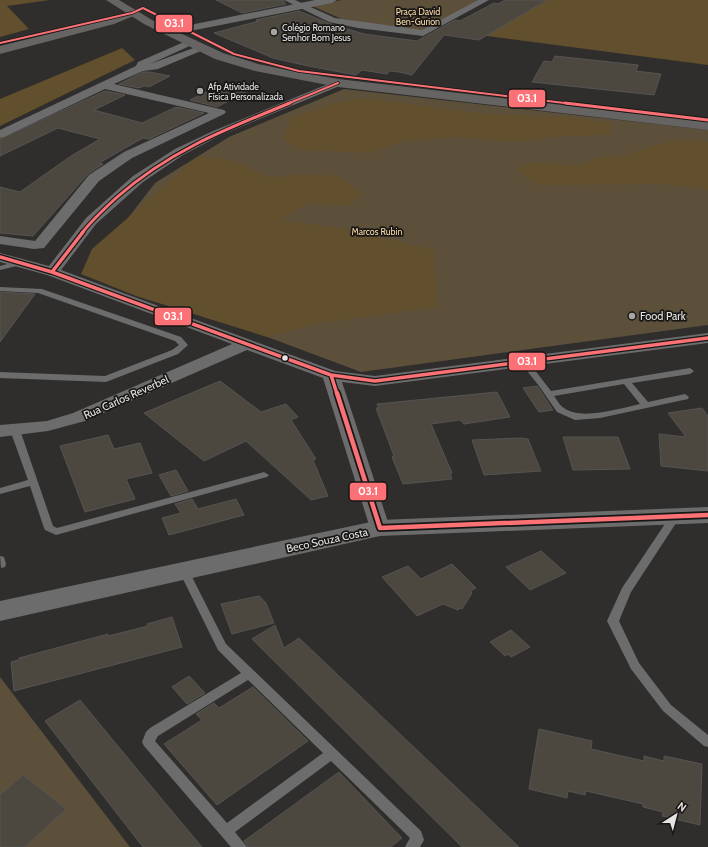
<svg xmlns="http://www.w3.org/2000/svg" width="708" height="847" font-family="Cabin,sans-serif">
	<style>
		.green { fill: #5c503b }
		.forest { fill: #624f2d }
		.building { fill: #4c4840; stroke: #555453 }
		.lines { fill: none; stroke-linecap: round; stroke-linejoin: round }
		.service { fill: #6c6c6c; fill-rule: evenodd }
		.minor { fill: #6c6c6c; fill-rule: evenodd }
		.tertiary { fill: #6c6c6c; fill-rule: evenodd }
		.secondary { fill: #666564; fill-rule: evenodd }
		.primary { fill: #656463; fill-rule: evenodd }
		.bus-1-far3-casing { stroke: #181716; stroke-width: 3.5 }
		.bus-1-far2-casing { stroke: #181716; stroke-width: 5 }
		.bus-1-far1-casing { stroke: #181716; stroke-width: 6 }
		.bus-1-casing { stroke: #181716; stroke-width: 8 }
		.bus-1-far3 { stroke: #fc7176; stroke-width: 2 }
		.bus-1-far2 { stroke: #fc7176; stroke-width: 3 }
		.bus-1-far1 { stroke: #fc7176; stroke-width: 3.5 }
		.bus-1 { stroke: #fc7176; stroke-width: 4.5 }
		.poi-dot { fill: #a6a5a3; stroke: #181716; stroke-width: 1.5 }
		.bus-dot { fill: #e6e5e3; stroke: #181716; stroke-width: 1.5 }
		.labels { text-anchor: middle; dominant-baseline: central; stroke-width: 3.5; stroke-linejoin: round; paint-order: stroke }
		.far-park-label { font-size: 9px; fill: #f9daa7; stroke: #181716 }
		.far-poi-label { font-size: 9px; fill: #e6e5e3; stroke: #181716; text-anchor: start }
		.poi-label { font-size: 11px; fill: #e6e5e3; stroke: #181716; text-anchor: start }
		.street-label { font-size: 11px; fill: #e6e5e3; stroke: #181716 }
		.line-badge { stroke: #181716; stroke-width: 1.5 }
		.badge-label { font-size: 11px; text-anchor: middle; font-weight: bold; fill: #fff }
	</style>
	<rect width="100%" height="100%" fill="#2f2e2d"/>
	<path class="green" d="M342,0H478L420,33L342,19L312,6Z
		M344,89L708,130V325L361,372L88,270L155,183L229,137Z
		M0,677L130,847H0Z"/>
	<path class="forest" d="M0,0H50L7,6L29,29L0,37Z
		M544,0H708V65L480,35Z
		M122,48L135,60L0,126V99Z
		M366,98L484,114L573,117L612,123L611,133L588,136H560L525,141H496L463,137L404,141L371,153L301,150L283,139L292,117L337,103Z
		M681,139L708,142V190L665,184L536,185L516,169L537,162L578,166L599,157L625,155L652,146Z
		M199,156L235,161L270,178L302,174L339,176L362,194L347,206L309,203L280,220L352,230L434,250L437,307L320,323L267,337L136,296L81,274L92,249Z"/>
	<path class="building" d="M216,0H283L286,4L242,13Z
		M505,0H547L479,40L444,35L412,75L399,72L390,71L387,74L362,70L356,75L308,66L273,58L214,33L259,21L256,20L299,11L328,23L364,34L417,41L455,20L460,21L494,3L498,4Z
		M555,56L638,65L636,71L661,74L654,95L532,82L544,61L552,62Z
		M143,72H150L170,76L149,87L144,86L139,88L119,84Z
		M230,84L255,87L217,107L190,100L206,92L211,93Z
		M105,91L125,95L94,110L142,123L176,107L204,113L149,139L143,138L99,163L103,164L88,174L33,236L0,233V187L20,192L71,156L100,139L58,128L0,156V139Z
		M0,292L35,294L0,342Z
		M220,381L261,412L286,404L298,417L291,420L316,459L313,460L328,496L311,500L246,441L204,461L144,413Z
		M537,386L538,387L553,410L539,412L523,388Z
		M497,392L510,417L464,424L460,420L431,424L452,473H450L452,479L403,484L392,457L394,456L376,408H379L377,404Z
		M702,408L708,416V471L661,466L659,434L686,437L668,413Z
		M108,435L114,449L140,443L152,473L126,479L135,499L85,512L60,446Z
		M563,437H618L630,469L573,470Z
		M521,438L528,439L541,471L484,475L472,440Z
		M176,470L188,491L171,496L159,475Z
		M192,499L198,509L236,499L244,515L169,535L162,518L181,513L175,504Z
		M541,551L566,573L530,590L506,567Z
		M452,564L476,588L470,591L472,593L462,609L460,608L458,610L443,604L417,616L382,577L408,566L421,579Z
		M259,596L266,603L274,623L232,634L221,604Z
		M172,617L182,647L14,691L11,662L19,660V658L108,634V636L148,626L147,624Z
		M275,625L284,648L299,638L519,847H462L252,639Z
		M511,630L530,647L511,657L508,654L505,656L490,642Z
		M189,676L205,693L187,704L172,687Z
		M253,687L308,741L217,805L164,744L202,720L196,714L214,703L219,708Z
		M80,700L155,791L202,847H143L45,721Z
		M539,729L592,741L591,749L644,761V756L664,761V756L702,764L700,825L662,816L663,812L643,807V804L586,791L585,795L568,791L567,798L529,789Z
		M339,772L402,838L391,847H248L244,841Z
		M23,775L66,809L25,847H0V795Z"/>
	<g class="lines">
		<path class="service" d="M18,261H21V265L0,270V266Z
			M0,287L42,289L181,337L188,345L178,354L106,382L0,378V372L105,376L172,350L179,345L175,341L38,293L0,291Z
			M524,359L527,360L551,391L690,368L694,371L690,374L632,383L648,402L685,394L689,397L688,399L600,418L575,420L557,412L539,386L520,362ZM624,384L640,404C621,408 581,421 564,408C560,406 557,400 554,396Z
			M15,427L20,430L53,526L57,528L264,472L269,475L267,477L56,535L45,530L44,528L30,486L0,494V488L28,480L10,430Z
			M675,514L679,515L680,517L631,592L619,621L639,663L671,705L708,735V747L704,746L663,711L631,669L607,621L622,588L671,515Z
			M0,556L4,557L6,564L5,567L1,568Z
			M184,567L188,568L189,571L226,644L421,831L424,840L420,847H405L410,838L331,761L235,832L247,847H231L144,746L142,742L146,732L150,728L241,673L218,650L179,571L180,568ZM248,680L323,753L227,823L155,741L158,736Z"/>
		<path class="minor" d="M284,0H295L335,18L422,30L478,0H489L423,36L358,28L329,22Z
			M191,39L196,42L194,44L150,64L199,46H207L208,48L158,69L143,71L114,84L224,110L226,112L224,114L132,158L99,181L44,248L34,249L0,244V236L35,241L89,175L124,152L209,113L105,89L4,137L0,138V130L136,66L138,62Z
			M338,80L342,81L343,83L342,85L221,135L183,155L143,182L96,224L61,270L335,371L375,376L708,333V343L375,386L342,382L390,528L387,533L380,535L373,533L370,528L323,378L247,350L85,421L48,431L0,437V425L47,421L73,413L232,344L47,275L0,262V253L49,266L86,218L133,176L175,149L213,131Z"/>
		<path class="tertiary" d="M315,0H337L332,3L185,32L179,29L185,26Z
			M708,507V523L380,536L0,621V601L380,520Z"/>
		<path class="secondary" d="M132,10L138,13L136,15L114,24L0,54V46L106,20Z"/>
		<path class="primary" d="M106,0H119L152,20L223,53L258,64L292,71L338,79L708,122V130L338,87L255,71L215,59L144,24Z"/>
		<defs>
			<path id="bus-1-far3" d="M0,43L132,13L143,8L234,54L299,71L573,104
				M287,104L338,83"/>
			<path id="bus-1-far2" d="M565,103L708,120
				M82,233C92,220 104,209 116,198C169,151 226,129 290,103"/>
			<path id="bus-1-far1" d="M0,257L52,272L331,375L375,381L708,338
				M52,272L83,232
				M331,375L337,394"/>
			<path id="bus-1" d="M337,393L380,528L708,515"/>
		</defs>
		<use href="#bus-1-far3" class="bus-1-far3-casing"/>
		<use href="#bus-1-far2" class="bus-1-far2-casing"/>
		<use href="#bus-1-far1" class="bus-1-far1-casing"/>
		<use href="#bus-1" class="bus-1-casing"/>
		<use href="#bus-1-far3" class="bus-1-far3"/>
		<use href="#bus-1-far2" class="bus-1-far2"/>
		<use href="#bus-1-far1" class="bus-1-far1"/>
		<use href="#bus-1" class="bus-1"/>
	</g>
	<g class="poi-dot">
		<circle cx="274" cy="32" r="4"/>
		<circle cx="200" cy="91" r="4"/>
		<circle cx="632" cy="316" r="4"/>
	</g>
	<circle class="bus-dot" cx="285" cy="358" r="3.5"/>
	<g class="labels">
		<g class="far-park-label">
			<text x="418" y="11">Praça David<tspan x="418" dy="10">Ben-Gurion</tspan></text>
			<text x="377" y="231">Marcos Rubin</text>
		</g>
		<g class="far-poi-label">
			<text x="282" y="27">Colégio Romano<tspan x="282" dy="10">Senhor Bom Jesus</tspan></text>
			<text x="208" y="86">Afp Atividade<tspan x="208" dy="10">Física Personalizada</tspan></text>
		</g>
		<g class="poi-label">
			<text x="640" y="316">Food Park</text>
		</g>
		<g class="street-label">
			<text transform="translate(126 397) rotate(-24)">Rua Carlos Reverbel</text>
			<text transform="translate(327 540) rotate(-12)">Beco Souza Costa</text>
		</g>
	</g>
	<g class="line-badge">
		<rect x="155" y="14" width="38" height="19" rx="4" fill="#fc7176"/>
		<rect x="508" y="89" width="38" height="19" rx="4" fill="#fc7176"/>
		<rect x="154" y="307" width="38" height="19" rx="4" fill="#fc7176"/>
		<rect x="508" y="352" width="38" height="19" rx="4" fill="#fc7176"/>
		<rect x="349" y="482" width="38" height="19" rx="4" fill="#fc7176"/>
	</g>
	<g class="badge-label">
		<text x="174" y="27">03.1</text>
		<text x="527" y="102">03.1</text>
		<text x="173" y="320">03.1</text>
		<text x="527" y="365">03.1</text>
		<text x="368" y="495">03.1</text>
	</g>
	<g transform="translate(676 815) rotate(36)" stroke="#181716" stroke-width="3" paint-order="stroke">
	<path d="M0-3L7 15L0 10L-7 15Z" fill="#e6e5e3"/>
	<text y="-6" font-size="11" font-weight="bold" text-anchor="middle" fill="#e6e5e3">N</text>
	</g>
</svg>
